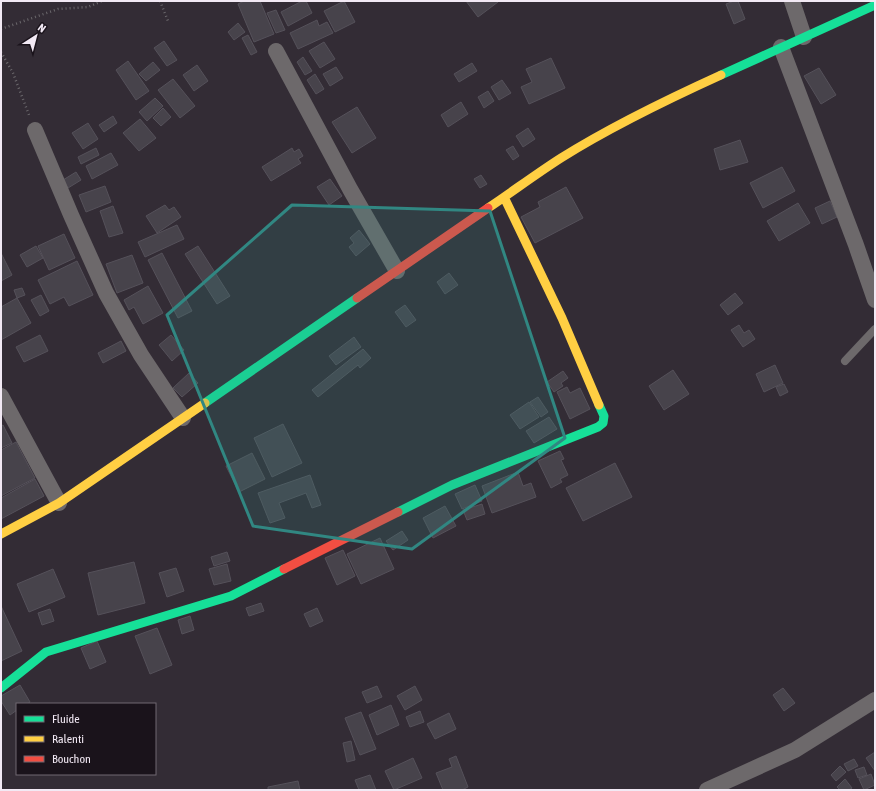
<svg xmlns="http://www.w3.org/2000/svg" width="876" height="791" font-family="'Asap Condensed',sans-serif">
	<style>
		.building { fill: #47434b; stroke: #55515a }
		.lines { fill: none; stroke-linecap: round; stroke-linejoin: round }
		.path { stroke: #6b686c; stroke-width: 2.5; stroke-dasharray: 1 3; stroke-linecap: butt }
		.lane { stroke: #6d696b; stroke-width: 8 }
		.street { stroke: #6d696b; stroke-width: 16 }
		.fast { stroke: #16e098; stroke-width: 9 }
		.slow { stroke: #ffcf43; stroke-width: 9 }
		.jam { stroke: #f24e42; stroke-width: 9 }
		.marked { fill: #318782; fill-opacity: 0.2; stroke: #318782; stroke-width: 3; stroke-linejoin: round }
	</style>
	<rect width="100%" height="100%" fill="#332c35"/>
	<path class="building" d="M244,1H260L274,34L254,42L238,4Z
		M302,1H306L312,13L288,26L281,12Z
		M344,1L355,22L335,32L324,11Z
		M466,1H497L498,2L478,17Z
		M734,1H738L745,19L734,24L726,4Z
		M276,10L285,30L276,33L267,13Z
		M317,20L319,26L327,22L333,33L298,49L290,33Z
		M238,23L245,32L234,40L228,32Z
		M248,35L257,52L251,55L242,38Z
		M164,41L177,60L167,66L154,48Z
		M324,42L335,59L320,68L309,51Z
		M303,57L312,71L305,75L297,62Z
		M551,58L565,88L529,104L521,87L532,82L526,69Z
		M128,61L149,91L136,100L116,70Z
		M153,62L160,70L146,81L139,74Z
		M472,63L477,71L459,82L454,74Z
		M197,65L208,81L194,91L183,75Z
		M336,67L343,78L330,86L323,74Z
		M819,68L836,95L821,104L804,76Z
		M315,74L324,89L316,94L307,80Z
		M173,79L195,106L180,118L158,90Z
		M502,80L511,93L499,100L491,87Z
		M488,91L494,101L484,108L478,97Z
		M155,98L163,106L147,121L139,112Z
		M461,102L468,114L448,127L441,115Z
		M357,107L376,138L352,153L332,122Z
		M163,108L171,117L161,126L153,118Z
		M113,116L117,123L104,132L99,125Z
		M140,119L156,138L139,151L123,133Z
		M88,123L98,139L83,149L72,133Z
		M528,128L535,139L523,147L516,136Z
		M740,140L748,162L720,170L714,149Z
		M513,146L519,156L513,160L506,150Z
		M96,148L99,155L81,164L78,157Z
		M292,148L294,152L299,149L303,156L298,159L301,163L271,181L262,167Z
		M111,153L118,165L92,179L86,166Z
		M782,167L795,191L763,208L750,183Z
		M76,172L81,180L68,188L63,180Z
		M481,175L487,184L480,188L474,179Z
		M330,179L342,196L329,205L317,187Z
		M105,186L111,202L86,212L79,195Z
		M566,187L583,218L535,243L521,217L540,207L538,202Z
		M830,201L837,217L822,224L815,208Z
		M798,203L810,223L779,241L767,221Z
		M165,205L169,210L174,207L181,217L157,233L146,216Z
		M113,206L123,233L109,237L100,211Z
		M177,225L184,239L145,257L138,242Z
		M359,230L370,244L356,256L349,247L354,243L350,238Z
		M64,234L75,258L49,270L38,246Z
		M36,246L43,258L27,267L20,255Z
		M198,246L230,296L217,304L185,254Z
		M1,253L12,275L1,281Z
		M162,253L192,311L178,318L148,260Z
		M132,255L143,283L117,293L106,264Z
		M77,261L93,295L69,306L64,297L50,304L38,280Z
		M449,273L458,285L445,294L437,282Z
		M148,286L163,313L143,324L134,307L129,310L124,300Z
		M22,288L25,295L17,298L14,290Z
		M735,293L743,303L728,315L720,305Z
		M41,295L49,311L40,316L31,300Z
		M17,298L31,323L1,340V307Z
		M405,305L416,320L406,327L395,312Z
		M739,325L744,333L749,330L755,339L743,347L731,330Z
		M40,335L48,351L24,362L16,347Z
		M171,335L184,350L172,361L159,345Z
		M354,337L361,347L336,365L329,356Z
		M121,341L126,351L103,363L98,353Z
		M363,349L371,358L360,368L358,365L318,397L312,390Z
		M775,365L783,383L764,392L756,374Z
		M673,370L689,394L664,410L649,386Z
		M563,371L568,378L561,383L563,386L554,392L547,382Z
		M189,373L198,383L182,397L173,388Z
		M784,384L788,392L780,396L776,387Z
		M567,387L570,393L580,388L590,409L570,419L557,392Z
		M538,397L548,412L541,417L530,402Z
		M529,402L539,417L520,429L510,415Z
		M549,417L557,429L534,443L526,431Z
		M283,424L302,463L272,477L254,438Z
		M3,425L12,443L1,448V426Z
		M16,442L35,478L1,496V450Z
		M560,451L564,459L561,460L568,475L560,479L562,482L551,488L538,461Z
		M252,453L265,479L239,492L226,466Z
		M615,463L632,497L583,521L566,488Z
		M518,472L523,486L531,483L536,497L492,513L482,486Z
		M310,475L321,505L312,508L306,493L279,503L285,518L270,523L258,493Z
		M35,479L44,496L1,519V498Z
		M475,485L482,501L462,509L455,494Z
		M482,504L485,514L467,520L463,510Z
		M445,506L456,526L433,538L423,518Z
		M402,531L408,540L393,550L386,541Z
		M380,538L394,569L361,584L347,554Z
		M343,550L355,576L337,585L325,558Z
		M227,552L230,561L214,566L211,557Z
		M134,562L145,603L98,615L88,573Z
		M227,564L231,581L214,585L209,569Z
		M176,568L184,591L167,597L159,573Z
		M53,569L65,597L29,612L17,584Z
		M261,603L264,611L249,616L246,608Z
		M1,606L22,651L1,661Z
		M317,608L323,621L310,627L304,614Z
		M50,609L54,621L42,625L38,613Z
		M190,616L194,630L182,634L178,620Z
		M157,628L172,665L150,674L135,636Z
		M97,641L106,662L90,669L81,648Z
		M20,685L30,702L27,704H17V710L10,715L1,701V696Z
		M377,686L382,697L367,703L362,692Z
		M415,686L422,700L405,710L397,696Z
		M783,688L795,703L784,711L773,695Z
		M391,705L399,725L377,735L369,715Z
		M420,711L424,722L410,727L406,717Z
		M361,712L376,749L360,755L345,718Z
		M449,713L456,729L435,739L427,724Z
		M351,741L355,760L347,762L343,743Z
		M875,752V771L866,758Z
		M456,756L468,787L462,790H443L436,773L452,767L449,759Z
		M413,758L422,778L394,790L385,771Z
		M854,759L858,766L848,771L844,764Z
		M840,766L846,772L836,781L831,775Z
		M864,767L867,775L858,778L855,770Z
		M871,774L875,785L864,790L859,779Z
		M370,775L376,790H359L355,780Z
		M845,779L852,788L849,790H840L837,787Z
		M298,781L300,790H268V787Z"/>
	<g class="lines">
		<path class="path" d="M160,1L168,21
			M1,29L58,9L88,7L102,1
			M1,52L13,73L29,115"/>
		<path class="lane" d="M845,361L875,329"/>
		<path class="street" d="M792,1L804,37
			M781,47L856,245L875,300
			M276,51L350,189L397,271
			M35,130L71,215L106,293L141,355L183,418
			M1,396L59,503
			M707,790L795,750L875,700"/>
		<path class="fast" d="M721,75L875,5
			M205,403L357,298
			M398,512L452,485L598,427L603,423L604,416L599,405
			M1,688L46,652L231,596L284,569"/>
		<path class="slow" d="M504,197L562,318L599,405
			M488,208C512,192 536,174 561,158C612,126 666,100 721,75
			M1,534L59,503L205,403"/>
		<path class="jam" d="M357,298L488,208
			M284,569L398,512"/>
	</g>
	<path class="marked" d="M292,205L490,211L565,438L412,549L253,526L167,315Z"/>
	<rect width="876" height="791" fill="none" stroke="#f2e9f4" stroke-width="4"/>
	<rect x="16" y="703" width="140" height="72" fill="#1a131b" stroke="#706972"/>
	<rect x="24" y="716" width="20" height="6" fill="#16e098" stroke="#706972"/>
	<text x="52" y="723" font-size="12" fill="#f2e9f4">Fluide</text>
	<rect x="24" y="736" width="20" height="6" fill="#ffcf43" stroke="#706972"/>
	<text x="52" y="743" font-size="12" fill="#f2e9f4">Ralenti</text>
	<rect x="24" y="756" width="20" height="6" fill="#f24e42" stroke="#706972"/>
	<text x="52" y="763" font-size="12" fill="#f2e9f4">Bouchon</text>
	<g transform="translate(36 36) rotate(36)" stroke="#1a131b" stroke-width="3" paint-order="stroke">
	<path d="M0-3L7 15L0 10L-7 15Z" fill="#f2e9f4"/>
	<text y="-6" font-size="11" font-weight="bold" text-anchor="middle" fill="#f2e9f4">N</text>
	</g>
</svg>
